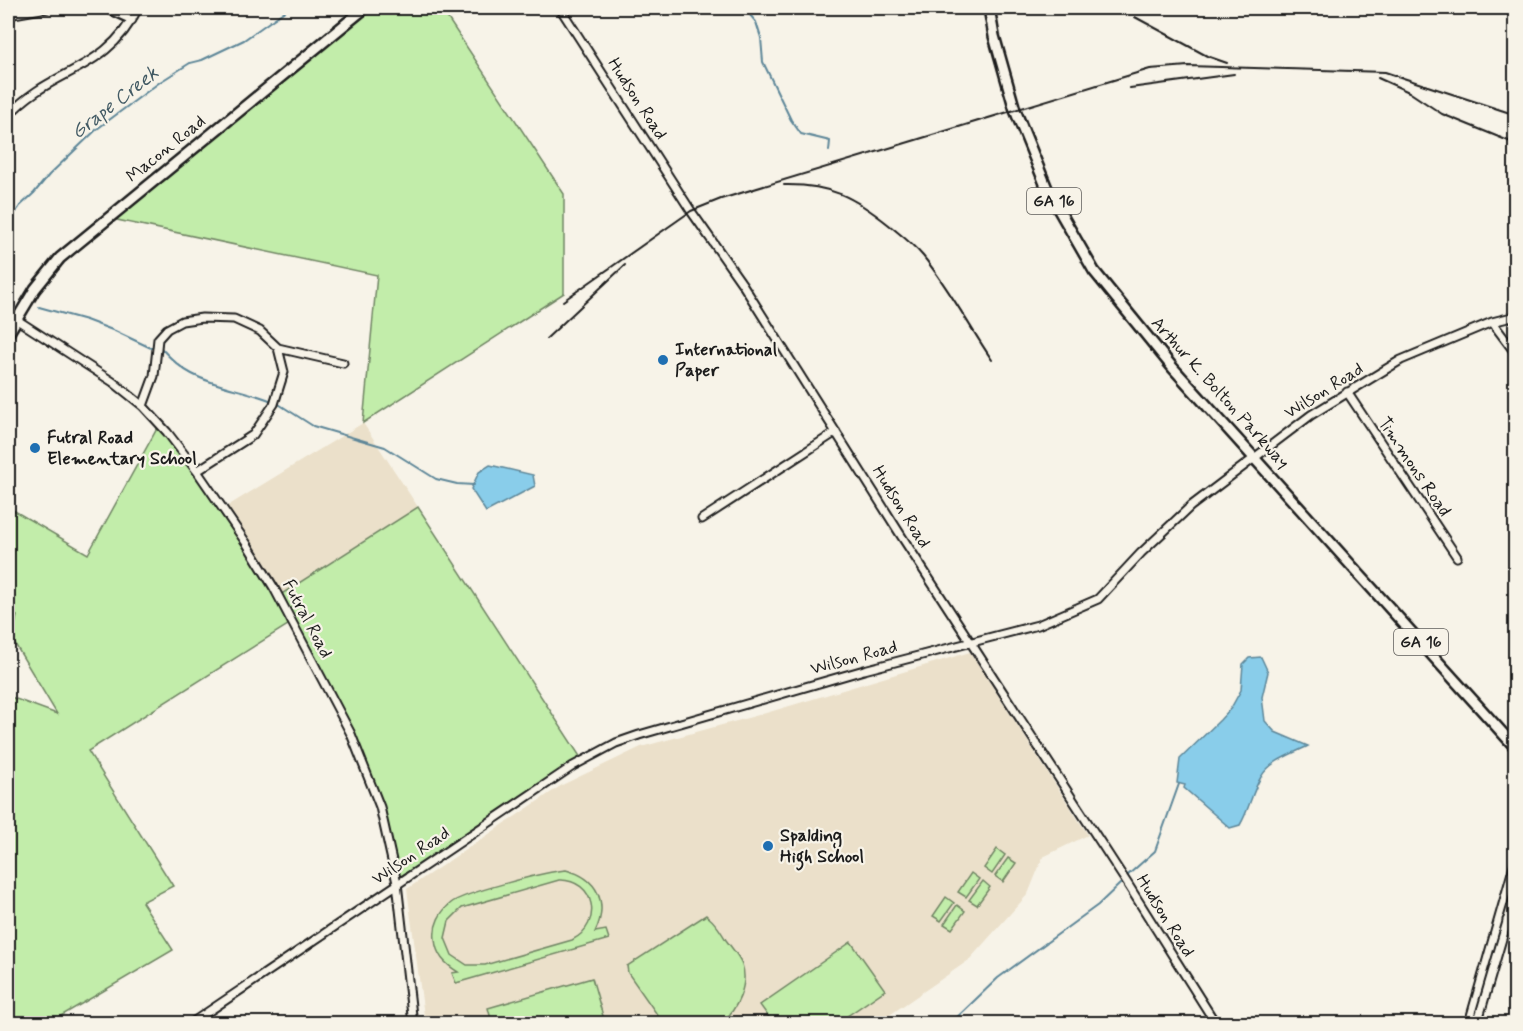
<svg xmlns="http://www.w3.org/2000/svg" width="1523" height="1031" font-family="Mynerve,sans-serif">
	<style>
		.built { fill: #ebe0ca }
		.green { fill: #c2edaa; stroke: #6f8463; stroke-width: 1.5; fill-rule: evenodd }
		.water { fill: #89cdea; stroke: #5d8698; stroke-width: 1.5 }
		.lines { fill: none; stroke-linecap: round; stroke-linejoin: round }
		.stream { stroke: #5d8698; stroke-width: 2 }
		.minor-casing { stroke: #1c1c1c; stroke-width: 11 }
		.major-casing { stroke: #1c1c1c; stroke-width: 14 }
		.minor { stroke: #f7f3e8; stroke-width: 7 }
		.major { stroke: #f7f3e8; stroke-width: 9 }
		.rail { stroke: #1c1c1c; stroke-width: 2 }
		.poi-dot { fill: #1f6fb2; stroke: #f7f3e8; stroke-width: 2 }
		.labels { text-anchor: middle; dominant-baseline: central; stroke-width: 4.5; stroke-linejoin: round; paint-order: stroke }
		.shield { fill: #f7f3e8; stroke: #5e5c59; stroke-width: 1.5 }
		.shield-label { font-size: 16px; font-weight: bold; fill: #1c1c1c }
		.street-label { font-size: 18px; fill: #1c1c1c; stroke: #f7f3e8 }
		.poi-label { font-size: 18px; font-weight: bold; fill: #1c1c1c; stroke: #f7f3e8; text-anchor: start }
		.water-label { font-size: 20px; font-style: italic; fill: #425a64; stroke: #f7f3e8 }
	</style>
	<rect width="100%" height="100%" fill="#f7f3e8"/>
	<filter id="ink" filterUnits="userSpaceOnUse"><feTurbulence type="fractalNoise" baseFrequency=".0167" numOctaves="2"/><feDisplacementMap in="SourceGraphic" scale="12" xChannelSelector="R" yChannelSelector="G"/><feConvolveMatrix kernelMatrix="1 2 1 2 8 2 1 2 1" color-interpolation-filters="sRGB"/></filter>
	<g filter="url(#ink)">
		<path class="built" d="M363,423L418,507L277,597L221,510Z
			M970,652L1088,835L1043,857L1028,894L969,960L878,1023H425L407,889L562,785L641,747L766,713Z"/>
		<path class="green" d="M355,8H441L564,194V293L363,423L377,275L103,217L239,106Z
			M159,425L168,433L277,597L418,507L583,761L398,878L380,800L294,621L88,751L173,886L142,902L173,950L49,1023H8V696L57,714L12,639L17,616L8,611V507L88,554Z
			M997,849L1005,855L992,874L984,868Z
			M1008,858L1016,863L1003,882L995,876Z
			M566,870C598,878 609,903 595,932L606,930L609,939L456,983L452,973L458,972C445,964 436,955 435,939C433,925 440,912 451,903C463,893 548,871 566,870ZM559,880C595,879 604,924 572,940L485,965H467L452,955L445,938L449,921L462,908Z
			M971,873L979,879L966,897L958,892Z
			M983,881L990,887L977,905L969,900Z
			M946,897L954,903L941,921L933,916Z
			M957,905L965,911L952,929L944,924Z
			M706,915C715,922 720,930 726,940C731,947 739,956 742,964C749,985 737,1009 722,1023H663L628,973L627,966Z
			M851,942L885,990L837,1023H773L760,1005Z
			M592,978L605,1023H492L488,1008Z"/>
		<path class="water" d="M490,465L533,475L535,486L486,512L471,489L479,472Z
			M1261,657L1268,672L1262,697L1265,721L1275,732L1308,746C1292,754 1270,761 1261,777C1252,792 1249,810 1240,825L1230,828L1184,788L1185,785L1177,783L1180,759L1220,720L1231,708L1241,690L1243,664L1249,658Z"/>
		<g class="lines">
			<path class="stream" d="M744,8L756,22L761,38L763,62L791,120L801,134L830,141L829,151
				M8,20L12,8
				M8,224L20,206L34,193L49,175L97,129L160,82L190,63L202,60L244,40L289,8
				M39,307L86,320L115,331L151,348H154
				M160,347C169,357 180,368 192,374C216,387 246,390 272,401
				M277,403L313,426L385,447L436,479L457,484L474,485
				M1128,875L1155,851L1179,784
				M950,1024L998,978L1098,905L1121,883"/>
			<defs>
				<path id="minor" d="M106,8L132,20
					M560,8L691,211L743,285L902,537L1127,883L1216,1024
					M8,15L47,8
					M8,116C51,67 106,74 138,8
					M8,314L113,382L143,406L167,432L197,471L247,544L274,588L351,734L380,807L397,883L413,1024
					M1492,322L1516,354
					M278,348L343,363
					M1347,392L1457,557
					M143,406L154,376L158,339L167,329L182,321L202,318L234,319L260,331L278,348L284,372L274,404L253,435L197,471
					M702,519L836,432
					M1507,920L1516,923
					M190,1024L573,766L616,743L639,735L864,670L1038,625L1098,599L1141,553L1191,506L1311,415L1401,360L1492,322L1516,316
					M1477,1024L1516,891"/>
				<path id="major" d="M989,8L994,36L1015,110L1048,191L1094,271L1173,368L1516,748
					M8,334L35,289L60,258L365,8"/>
			</defs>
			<use href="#minor" class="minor-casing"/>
			<use href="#major" class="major-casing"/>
			<use href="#minor" class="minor"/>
			<use href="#major" class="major"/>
			<path class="rail" d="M1135,17L1207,56L1227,63
				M1378,78L1409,92L1442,114L1516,144
				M1130,88L1234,74
				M784,185C830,184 854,197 889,225C901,235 913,244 923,256C949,288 969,326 992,360
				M563,301L691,211L721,199L1150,69L1188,66L1385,72L1516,115
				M546,339L625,265
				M1464,1024L1516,842"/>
		</g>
	</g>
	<g class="poi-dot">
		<circle cx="663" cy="360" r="6"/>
		<circle cx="35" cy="448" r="6"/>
		<circle cx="768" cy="846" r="6"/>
	</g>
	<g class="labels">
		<g class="shield">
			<rect x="1027" y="188" width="54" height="26" rx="4.5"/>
			<rect x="1394" y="629" width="54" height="26" rx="4.5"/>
		</g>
		<g class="shield-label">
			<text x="1054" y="201">GA 16</text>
			<text x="1421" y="642">GA 16</text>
		</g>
		<g class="street-label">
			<text transform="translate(637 99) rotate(57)">Hudson Road</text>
			<text transform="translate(166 149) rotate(-39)">Macon Road</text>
			<text transform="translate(1324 391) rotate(-32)">Wilson Road</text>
			<text transform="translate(1220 393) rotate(48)">Arthur K. Bolton Parkway</text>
			<text transform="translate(1414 467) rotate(56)">Timmons Road</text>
			<text transform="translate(901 507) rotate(58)">Hudson Road</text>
			<text transform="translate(307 619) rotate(62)">Futral Road</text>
			<text transform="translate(854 658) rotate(-15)">Wilson Road</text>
			<text transform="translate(411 856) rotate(-34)">Wilson Road</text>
			<text transform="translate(1165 916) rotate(58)">Hudson Road</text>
		</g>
		<g class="poi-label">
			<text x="675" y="350">International<tspan x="675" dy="21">Paper</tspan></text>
			<text x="47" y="438">Futral Road<tspan x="47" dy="21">Elementary School</tspan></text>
			<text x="780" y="836">Spalding<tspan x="780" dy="21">High School</tspan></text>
		</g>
		<g class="water-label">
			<text transform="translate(115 103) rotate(-38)">Grape Creek</text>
		</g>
	</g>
	<rect width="1523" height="1031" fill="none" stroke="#f7f3e8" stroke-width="30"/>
	<rect x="15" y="15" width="1493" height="1001" fill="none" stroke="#1c1c1c" stroke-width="2" filter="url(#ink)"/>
</svg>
